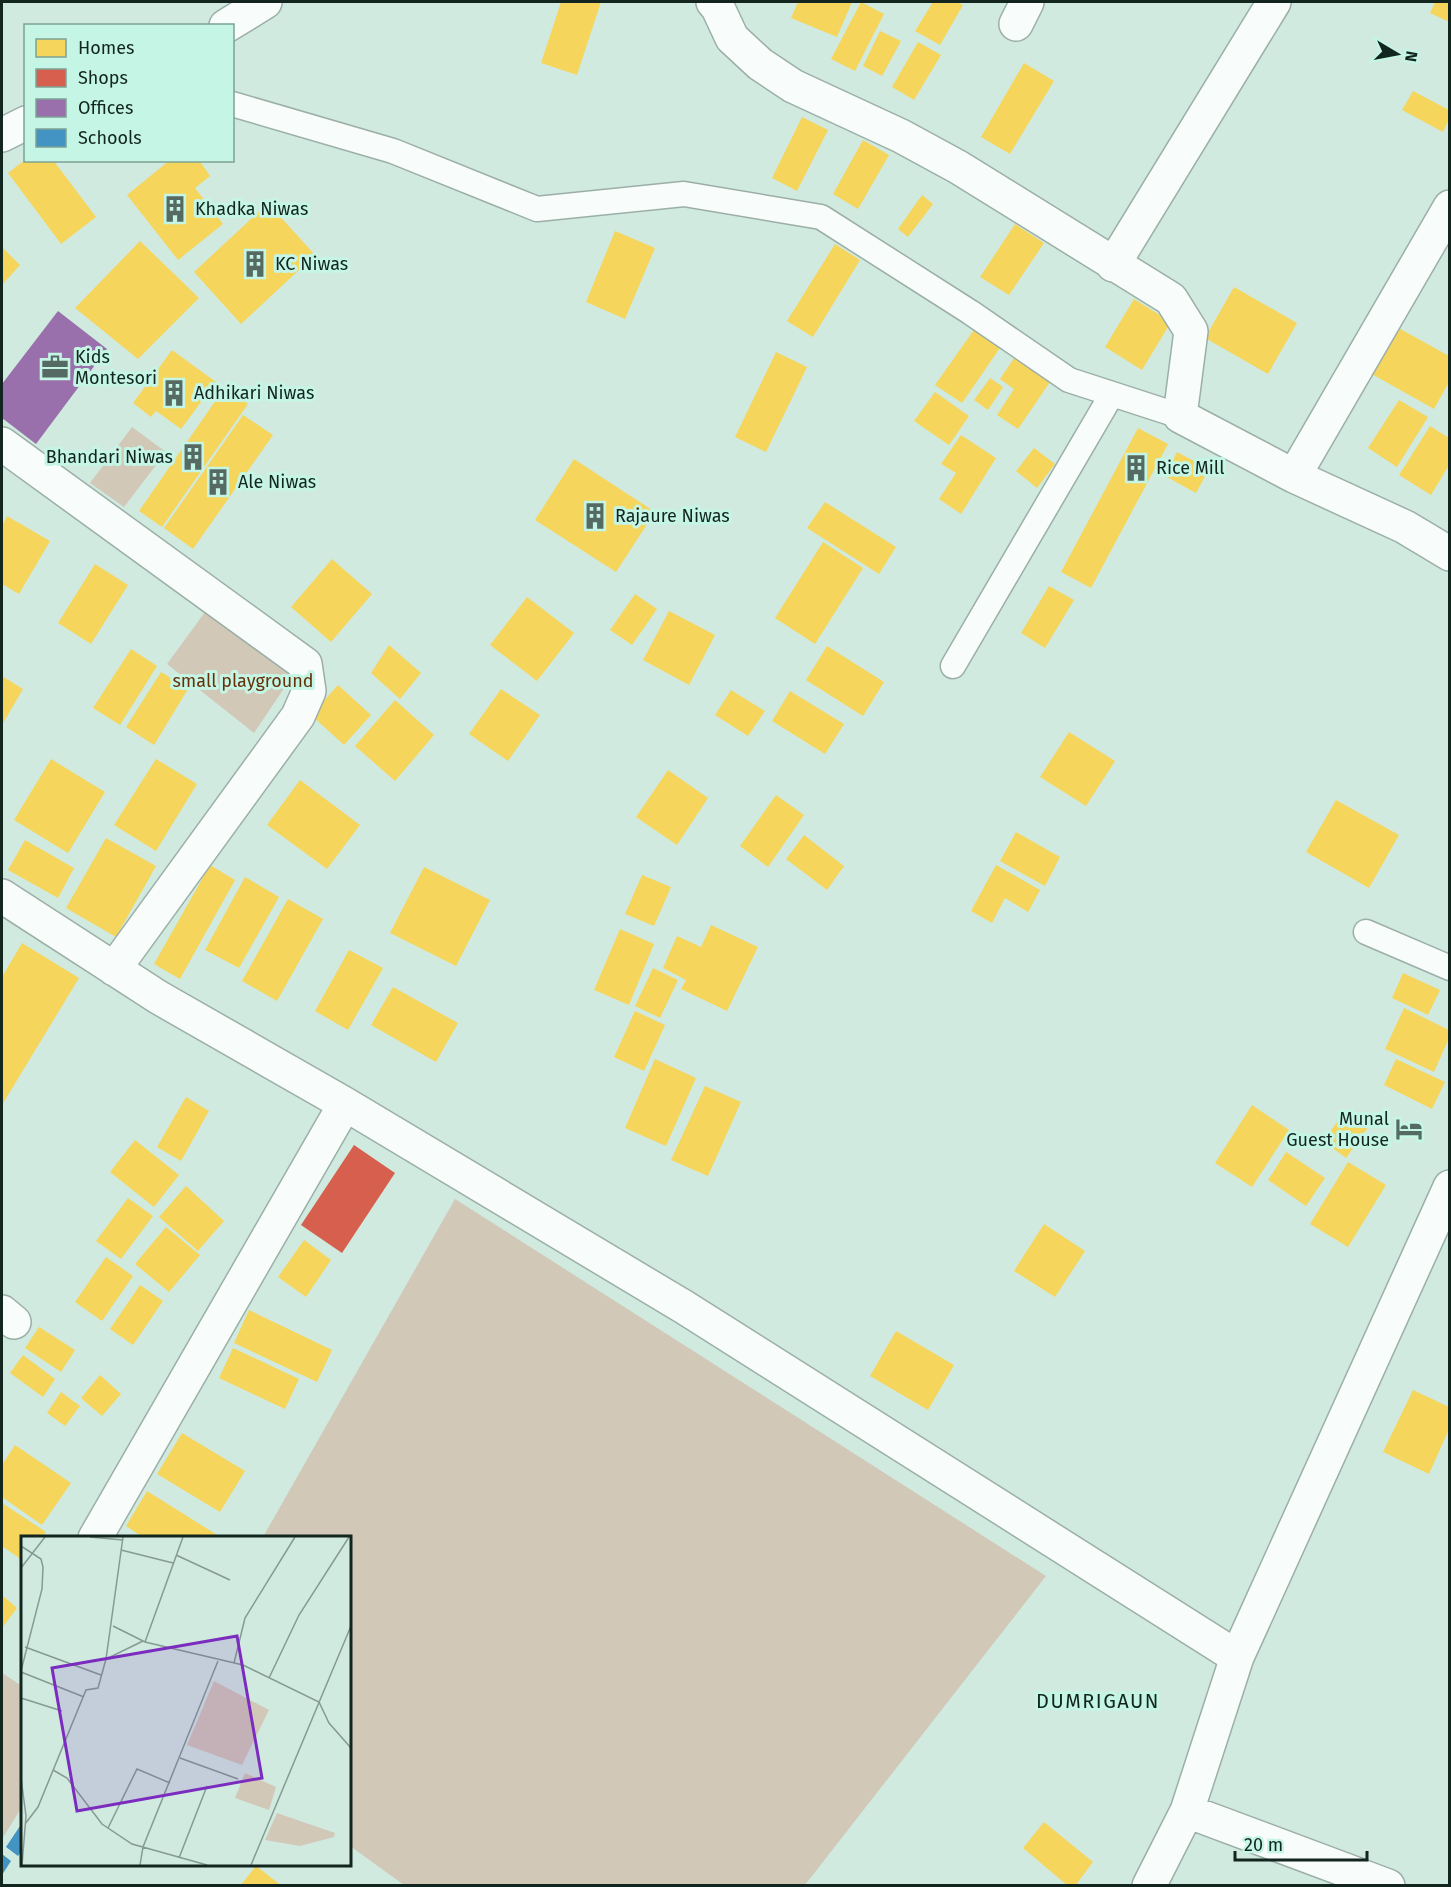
<svg xmlns="http://www.w3.org/2000/svg" width="1451" height="1887" font-family="'Fira Sans',sans-serif">
	<style>
		.green { fill: #d2c8b8 }
		.homes { fill: #f6d55c }
		.shops { fill: #d6604d }
		.offices { fill: #9970ab }
		.schools { fill: #4393c3 }
		.lines { fill: none; stroke-linecap: round; stroke-linejoin: round }
		.lane-casing { stroke: #9bafa7; stroke-width: 27 }
		.street-casing { stroke: #9bafa7; stroke-width: 36 }
		.lane { stroke: #f8fcfa; stroke-width: 24 }
		.street { stroke: #f8fcfa; stroke-width: 33 }
		.labels { text-anchor: middle; dominant-baseline: central; stroke-width: 6; stroke-linejoin: round; paint-order: stroke }
		.poi-label { font-size: 18px; fill: #12251f; stroke: #c5f5e4; text-anchor: start }
		.park-label { font-size: 18px; fill: #66310a; stroke: #c5f5e4 }
		.neighbourhood-label { font-size: 20px; letter-spacing: 1.5px; fill: #12251f; stroke: #c5f5e4 }
		.inset-road { fill: none; stroke: #849b93; stroke-width: 1.5 }
		.view { fill: #7b2cbf; fill-opacity: 0.15; stroke: #7b2cbf; stroke-width: 3 }
		.inset-edge { fill: none; stroke: #12251f; stroke-width: 3 }
	</style>
	<rect width="100%" height="100%" fill="#d0eae0"/>
	<path class="green" d="M132,427L166,452L124,507L90,483Z
		M205,612L293,675L254,733L167,664Z
		M455,1199L1046,1576L805,1885H404L350,1846V1538L263,1537Z
		M2,1673L22,1686V1807L2,1839Z"/>
	<path class="homes" d="M561,2H601L577,75L541,63Z
		M798,2H852L837,37L791,18Z
		M861,2L884,14L855,71L831,59Z
		M933,2H957L963,5L940,45L915,31Z
		M1435,2H1449V22L1430,13Z
		M880,31L901,41L882,76L863,66Z
		M918,42L941,55L914,100L892,87Z
		M1024,63L1054,81L1010,154L981,137Z
		M1413,91L1449,110V119L1443,132L1402,110Z
		M802,117L828,130L797,191L772,178Z
		M863,140L889,155L858,209L833,194Z
		M26,159L53,160L96,217L61,244L8,173Z
		M170,160H199L210,176L195,188L223,224L178,260L127,195Z
		M922,195L933,204L908,237L898,229Z
		M268,203L315,255L241,324L194,272Z
		M1015,224L1044,243L1009,295L980,277Z
		M615,231L655,248L625,319L586,302Z
		M140,241L199,298L138,359L75,308Z
		M835,244L860,260L813,337L787,321Z
		M2,247L20,265L2,285Z
		M1234,287L1297,323L1268,374L1205,338Z
		M1134,299L1171,322L1142,370L1105,347Z
		M978,324L1004,342L962,403L935,385Z
		M1395,326L1449,356V382L1434,409L1370,373Z
		M172,350L216,382L181,429L156,411L151,417L133,403Z
		M776,352L807,367L766,452L735,437Z
		M1018,352L1054,376L1018,429L997,415L1014,389L1000,379Z
		M990,378L1003,387L988,410L974,400Z
		M225,387L248,404L162,527L139,511Z
		M935,392L969,416L949,445L914,421Z
		M1399,400L1428,417L1397,467L1368,448Z
		M243,415L273,435L193,549L164,528Z
		M1430,426L1449,438V465L1431,495L1399,475Z
		M1138,428L1168,444L1091,588L1061,572Z
		M961,435L996,458L961,514L939,499L956,473L941,464Z
		M1034,448L1055,464L1037,488L1016,471Z
		M1177,452L1209,469L1196,493L1165,476Z
		M574,459L655,512L616,572L535,520Z
		M825,502L896,547L879,574L807,528Z
		M7,516L50,541L19,594L2,584V526Z
		M823,542L863,568L815,644L775,618Z
		M332,559L372,594L331,642L291,607Z
		M95,564L128,585L91,644L58,623Z
		M1049,586L1074,600L1045,648L1021,633Z
		M635,594L657,609L632,645L610,630Z
		M527,597L574,633L537,681L490,645Z
		M669,611L715,635L689,685L643,660Z
		M389,645L421,673L400,699L371,673Z
		M827,646L884,682L863,716L806,680Z
		M131,649L157,666L120,725L93,708Z
		M161,672L188,689L154,745L126,727Z
		M2,676L23,689L2,725Z
		M338,685L371,715L344,745L311,715Z
		M501,689L540,715L508,761L469,734Z
		M731,690L765,711L748,736L715,715Z
		M790,691L844,724L825,754L772,721Z
		M395,700L434,735L395,781L355,746Z
		M1069,732L1115,761L1086,806L1040,777Z
		M51,759L105,792L68,853L14,820Z
		M156,759L197,784L156,851L114,825Z
		M668,770L708,798L677,845L636,817Z
		M300,780L360,825L327,869L267,825Z
		M776,795L804,815L768,867L740,846Z
		M1336,800L1399,835L1369,888L1306,852Z
		M1016,832L1060,857L1045,886L1000,861Z
		M804,835L844,866L827,890L786,859Z
		M106,838L156,866L116,937L66,908Z
		M25,840L74,868L58,898L8,870Z
		M210,865L235,880L180,979L154,964Z
		M996,865L1040,890L1028,912L1005,898L992,923L971,911Z
		M424,867L490,900L456,966L390,933Z
		M642,875L671,887L654,926L625,914Z
		M245,877L279,897L239,968L205,950Z
		M288,899L323,919L277,1001L242,981Z
		M711,925L758,947L727,1011L681,989L686,980L663,968L677,936L701,947Z
		M620,929L654,944L629,1005L594,990Z
		M22,943L79,978L2,1105V977Z
		M349,950L383,968L348,1030L315,1011Z
		M653,968L678,980L660,1018L635,1006Z
		M1403,973L1440,990L1428,1015L1392,998Z
		M393,987L458,1023L436,1062L371,1025Z
		M1404,1008L1449,1030V1038L1434,1072L1385,1049Z
		M635,1011L665,1025L644,1071L614,1057Z
		M655,1059L696,1078L666,1146L625,1128Z
		M1396,1059L1445,1082L1432,1109L1384,1085Z
		M705,1086L741,1102L708,1176L671,1160Z
		M186,1097L209,1111L181,1161L157,1147Z
		M1252,1105L1289,1130L1252,1187L1215,1163Z
		M1346,1110L1369,1126L1346,1158L1323,1141Z
		M135,1140L179,1175L154,1207L110,1172Z
		M1286,1152L1325,1178L1306,1206L1268,1180Z
		M1348,1162L1386,1185L1348,1247L1310,1224Z
		M186,1186L224,1221L198,1251L159,1217Z
		M128,1198L153,1216L121,1259L96,1241Z
		M1044,1224L1085,1251L1055,1297L1014,1271Z
		M166,1227L200,1255L169,1292L135,1264Z
		M304,1240L331,1260L306,1297L278,1277Z
		M106,1257L133,1276L102,1321L75,1302Z
		M140,1285L163,1301L133,1345L110,1329Z
		M249,1310L332,1350L317,1382L234,1343Z
		M39,1327L75,1350L61,1372L25,1348Z
		M896,1331L954,1365L928,1410L870,1376Z
		M233,1348L299,1379L285,1409L219,1378Z
		M23,1355L55,1379L43,1397L10,1373Z
		M100,1375L121,1394L102,1416L81,1398Z
		M1413,1390L1449,1407V1429L1429,1474L1383,1452Z
		M61,1392L80,1406L65,1426L47,1413Z
		M182,1433L245,1471L220,1512L157,1474Z
		M15,1445L71,1483L42,1525L2,1497V1465Z
		M147,1491L222,1538H144L126,1526Z
		M2,1503L46,1532L42,1538H22V1560L2,1546Z
		M2,1595L17,1608L2,1628Z
		M1044,1822L1093,1862L1075,1886H1068L1023,1848Z
		M256,1866L282,1886H240Z"/>
	<path class="shops" d="M354,1145L395,1173L342,1253L301,1225Z"/>
	<path class="offices" d="M58,311L107,349L36,444L2,418V384Z"/>
	<path class="schools" d="M22,1823V1850L18,1856L6,1847Z
		M2,1854L11,1861L2,1875Z"/>
	<g class="lines">
		<defs>
			<path id="lane" d="M232,104L393,151L537,209L684,194L821,217L970,312L1069,380L1180,416
				M953,666L1112,394
				M1366,932L1450,968"/>
			<path id="street" d="M713,2L718,8L732,38L760,64L793,86L901,136L958,167L1171,299L1191,331L1180,416L1294,476L1405,527L1450,554
				M1016,24L1027,2
				M226,26L265,2
				M2,135L26,123
				M1113,265L1274,2
				M2,444L305,664L309,691L298,716L114,969
				M1294,476L1450,207
				M2,896L158,997L345,1104L684,1307L1237,1657
				M2,1312L14,1322
				M95,1538L345,1104
				M1187,1811L1388,1886
				M1149,1886L1187,1811L1237,1657L1450,1187"/>
		</defs>
		<use href="#lane" class="lane-casing"/>
		<use href="#street" class="street-casing"/>
		<use href="#lane" class="lane"/>
		<use href="#street" class="street"/>
	</g>
	<defs>
		<symbol id="building-bare" viewBox="-9 -9 18 18"><path d="M-4-6H4V6H1V3H-1V6H-4ZM-2.5-4.3h1.7v1.8h-1.7ZM.8-4.3h1.7v1.8H.8ZM-2.5-1h1.7V.8h-1.7ZM.8-1h1.7V.8H.8Z" fill="#546a63" stroke="#c5f5e4" stroke-width="2.5" paint-order="stroke"/></symbol>
		<symbol id="office-bare" viewBox="-9 -9 18 18"><path d="M-6-3h4V-5.5h4V-3h4V5H-6ZM-1-4.5V-3h2v-1.5ZM-6 0V1H6V0Z" fill="#546a63" stroke="#c5f5e4" stroke-width="2.5" paint-order="stroke"/></symbol>
		<symbol id="hotel-bare" viewBox="-9 -9 18 18"><path d="M-6-4.5h1.5V1H6V5H4.5V3h-9V5H-6ZM-4 0a1.8 1.8 0 1 1 3.6 0ZM.5 0V-2.5h3Q6-2.5 6 0Z" fill="#546a63" stroke="#c5f5e4" stroke-width="2.5" paint-order="stroke"/></symbol>
	</defs>
	<g fill-rule="evenodd">
		<use href="#building-bare" x="156" y="190" width="38" height="38"/>
		<use href="#building-bare" x="236" y="245" width="38" height="38"/>
		<use href="#office-bare" x="36" y="348" width="38" height="38"/>
		<use href="#building-bare" x="155" y="374" width="38" height="38"/>
		<use href="#building-bare" x="174" y="438" width="38" height="38"/>
		<use href="#building-bare" x="1117" y="449" width="38" height="38"/>
		<use href="#building-bare" x="199" y="463" width="38" height="38"/>
		<use href="#building-bare" x="576" y="497" width="38" height="38"/>
		<use href="#hotel-bare" x="1390" y="1110" width="38" height="38"/>
	</g>
	<g class="labels">
		<g class="poi-label">
			<text x="195" y="209">Khadka Niwas</text>
			<text x="275" y="264">KC Niwas</text>
			<text x="75" y="357">Kids<tspan x="75" dy="21">Montesori</tspan></text>
			<text x="194" y="393">Adhikari Niwas</text>
			<text x="173" y="457" text-anchor="end">Bhandari Niwas</text>
			<text x="1156" y="468">Rice Mill</text>
			<text x="238" y="482">Ale Niwas</text>
			<text x="615" y="516">Rajaure Niwas</text>
			<text x="1389" y="1119" text-anchor="end">Munal<tspan x="1389" dy="21">Guest House</tspan></text>
		</g>
		<g class="park-label">
			<text x="243" y="681">small playground</text>
		</g>
		<g class="neighbourhood-label">
			<text x="1098" y="1701">DUMRIGAUN</text>
		</g>
	</g>
	<g transform="translate(21 1536)">
		<rect width="330" height="330" fill="#d0eae0"/>
		<path d="M193,145L248,174L221,229L166,209ZM224,237L255,251L248,274L214,262ZM256,277L314,297L313,301L279,310L244,304Z" fill="#d2c8b8"/>
		<path class="inset-road" d="M69,1L102,4M0,10L20,23L22,31L21,53L0,135M100,14L152,27M155,19L209,44M0,32L24,1M92,90L124,106L222,129L298,166L308,187L330,212M124,106L162,1M4,111L80,139M85,123L102,1M213,127L224,82L274,1M0,136L63,161M248,142L278,79L328,1M0,162L41,175M159,222L217,243M32,234L46,242L81,288L111,308L186,329M0,242L5,280L1,329M4,288L17,271L65,154L77,152L85,123L122,105M87,292L116,233L149,247M158,322L186,250M119,329L122,311L197,125M230,329L330,90"/>
		<path class="view" d="M216,100L241,242L56,275L31,132Z"/>
		<rect width="330" height="330" class="inset-edge"/>
	</g>
	<rect width="1451" height="1887" fill="none" stroke="#12251f" stroke-width="6"/>
	<rect x="24" y="24" width="210" height="138" fill="#c5f5e4" stroke="#7da295" stroke-width="1.5"/>
	<rect x="36" y="39" width="30" height="18" fill="#f6d55c" stroke="#7da295" stroke-width="1.5"/>
	<text x="78" y="54" font-size="18" fill="#12251f">Homes</text>
	<rect x="36" y="69" width="30" height="18" fill="#d6604d" stroke="#7da295" stroke-width="1.5"/>
	<text x="78" y="84" font-size="18" fill="#12251f">Shops</text>
	<rect x="36" y="99" width="30" height="18" fill="#9970ab" stroke="#7da295" stroke-width="1.5"/>
	<text x="78" y="114" font-size="18" fill="#12251f">Offices</text>
	<rect x="36" y="129" width="30" height="18" fill="#4393c3" stroke="#7da295" stroke-width="1.5"/>
	<text x="78" y="144" font-size="18" fill="#12251f">Schools</text>
	<g transform="translate(1397 54) rotate(100)" stroke="#c5f5e4" stroke-width="4.5" paint-order="stroke">
	<path d="M0-4.5L10 22L0 15L-10 22Z" fill="#12251f"/>
	<text y="-9" font-size="16" font-weight="bold" text-anchor="middle" fill="#12251f">N</text>
	</g>
	<path d="M1235 1851v9h132v-9" fill="none" stroke="#12251f" stroke-width="3"/>
	<text x="1244" y="1851" font-size="18" fill="#12251f" stroke="#c5f5e4" stroke-width="4.5" paint-order="stroke">20 m</text>
</svg>
